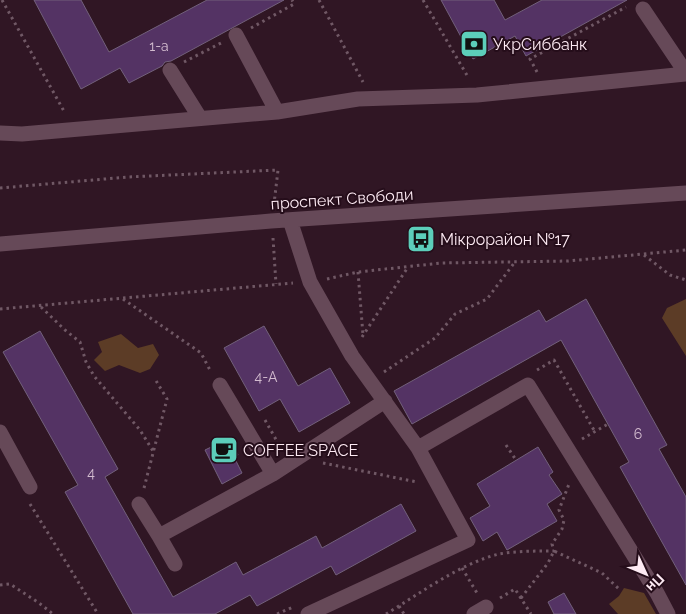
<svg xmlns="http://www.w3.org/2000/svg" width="686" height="614" font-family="Raleway,sans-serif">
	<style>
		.green { fill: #5c3c26 }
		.building { fill: #543364; stroke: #72607b }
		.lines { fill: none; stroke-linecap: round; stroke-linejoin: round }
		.path { stroke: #705865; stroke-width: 3; stroke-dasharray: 2.5 4; stroke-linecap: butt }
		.minor { stroke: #664958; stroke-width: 15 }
		.labels { text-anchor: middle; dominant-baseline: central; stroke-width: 4; stroke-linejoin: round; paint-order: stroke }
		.number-label { font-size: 14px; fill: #d3bccf }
		.poi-label { font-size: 16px; fill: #fdeaf3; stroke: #250d1a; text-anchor: start }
		.street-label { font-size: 16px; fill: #fdeaf3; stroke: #250d1a }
	</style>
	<rect width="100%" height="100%" fill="#301624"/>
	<path class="green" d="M686,299V356L662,318L667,308Z
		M121,334L138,348L153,344L159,355L150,369L140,373L119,365L105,371L94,360L102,352L98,342Z
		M624,588L644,593L656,614H618L609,604L619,596Z"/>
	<path class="building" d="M34,0H81L109,52L207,0H284L171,61L165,62L162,66L129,83L120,68L81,89Z
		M441,0H494L505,20L542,0H627L526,56L515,36L473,59Z
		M586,299L667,445L659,449L686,497V585L620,467L629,462L561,340L412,424L394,391L539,310L546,322Z
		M264,326L298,386L330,368L350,403L299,432L280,399L259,411L224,348Z
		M40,331L118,469L105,477L173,597L236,562L243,575L316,536L322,548L401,504L416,531L336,575L331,566L257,606L250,595L215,614H133L65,492L78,485L3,352Z
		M230,438L238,455L234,457L242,473L222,484L205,450Z
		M538,447L553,472L549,475L562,494L547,504L557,521L507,550L497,532L483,541L470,518L490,506L477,484Z
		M564,593L576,614H554L548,602Z"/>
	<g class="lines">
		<path class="path" d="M2,0L65,113
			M319,0L363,82
			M423,0L468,77
			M251,28L294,4L292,0
			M184,62L221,43
			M537,72L530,59L626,7
			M0,188L128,177L278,170L274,204
			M273,238L276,284
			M644,255L670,275L686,280
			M358,272L363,335
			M327,279L358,272L441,263L568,261L686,250
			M123,299L201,353L211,372
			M41,307L65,330L80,342L86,362L94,376L140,430L153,451
			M0,309L293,283
			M362,337L408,267
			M537,370L554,360L595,432
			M384,372L435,338L455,314L487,299L515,262
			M265,420L278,443
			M582,439L608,424
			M506,445L516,460
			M323,463L417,482
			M144,488L167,399L155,379
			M30,504L98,614
			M462,568L477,593
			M0,585L10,584L39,603L53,614
			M500,598L515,589L531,614
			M521,598L548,563L554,551L602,573L620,590
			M399,606L404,614
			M277,614L293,607
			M386,614C419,594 461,563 499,554C516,551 536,551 554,551L552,544L562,529L564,520L559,510L569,484"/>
		<path class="minor" d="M643,9L686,73
			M236,35L277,112
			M170,70L200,118
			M0,133L22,134L277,112L358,99L477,95L686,74
			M290,220L310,282L352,356L418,448L468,540L308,614
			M0,244L271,221L686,193
			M220,385L273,474
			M0,432L30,487
			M418,448L528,385L657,593L668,614
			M139,504L159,536
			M175,564L159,536L273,474L385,401
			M474,614L486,607"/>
	</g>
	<defs>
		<symbol id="bank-square" viewBox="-11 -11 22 22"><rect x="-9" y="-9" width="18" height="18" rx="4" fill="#5cceba" stroke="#250d1a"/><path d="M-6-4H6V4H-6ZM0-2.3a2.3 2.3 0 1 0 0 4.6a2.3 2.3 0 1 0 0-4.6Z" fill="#111"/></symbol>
		<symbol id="bus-square" viewBox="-11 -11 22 22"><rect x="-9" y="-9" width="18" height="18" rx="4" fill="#5cceba" stroke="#250d1a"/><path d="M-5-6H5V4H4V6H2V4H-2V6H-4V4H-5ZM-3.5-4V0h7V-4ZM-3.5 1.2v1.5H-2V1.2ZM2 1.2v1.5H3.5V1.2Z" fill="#111"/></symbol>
		<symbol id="cafe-square" viewBox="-11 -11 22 22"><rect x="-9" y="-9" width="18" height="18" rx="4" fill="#5cceba" stroke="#250d1a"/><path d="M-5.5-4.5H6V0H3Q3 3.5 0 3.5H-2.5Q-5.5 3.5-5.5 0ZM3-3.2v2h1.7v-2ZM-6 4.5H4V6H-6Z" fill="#111"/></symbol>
	</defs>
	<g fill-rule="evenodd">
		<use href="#bank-square" x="458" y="28" width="32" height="32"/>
		<use href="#bus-square" x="405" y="223" width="32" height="32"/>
		<use href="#cafe-square" x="208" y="434" width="32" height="32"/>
	</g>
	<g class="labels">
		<g class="number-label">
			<text x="159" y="46">1-а</text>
			<text x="266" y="377">4-А</text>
			<text x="638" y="434">6</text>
			<text x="91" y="473">4</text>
		</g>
		<g class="poi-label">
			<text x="493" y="44">УкрСиббанк</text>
			<text x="440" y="239">Мікрорайон №17</text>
			<text x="243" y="450">COFFEE SPACE</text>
		</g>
		<g class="street-label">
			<text transform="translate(342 199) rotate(-4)">проспект Свободи</text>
		</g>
	</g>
	<g transform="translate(646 574) rotate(134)" stroke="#250d1a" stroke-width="4" paint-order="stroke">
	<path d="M0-4L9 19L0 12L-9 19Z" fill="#fdeaf3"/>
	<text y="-8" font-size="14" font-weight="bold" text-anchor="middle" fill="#fdeaf3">Пн</text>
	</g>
</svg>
